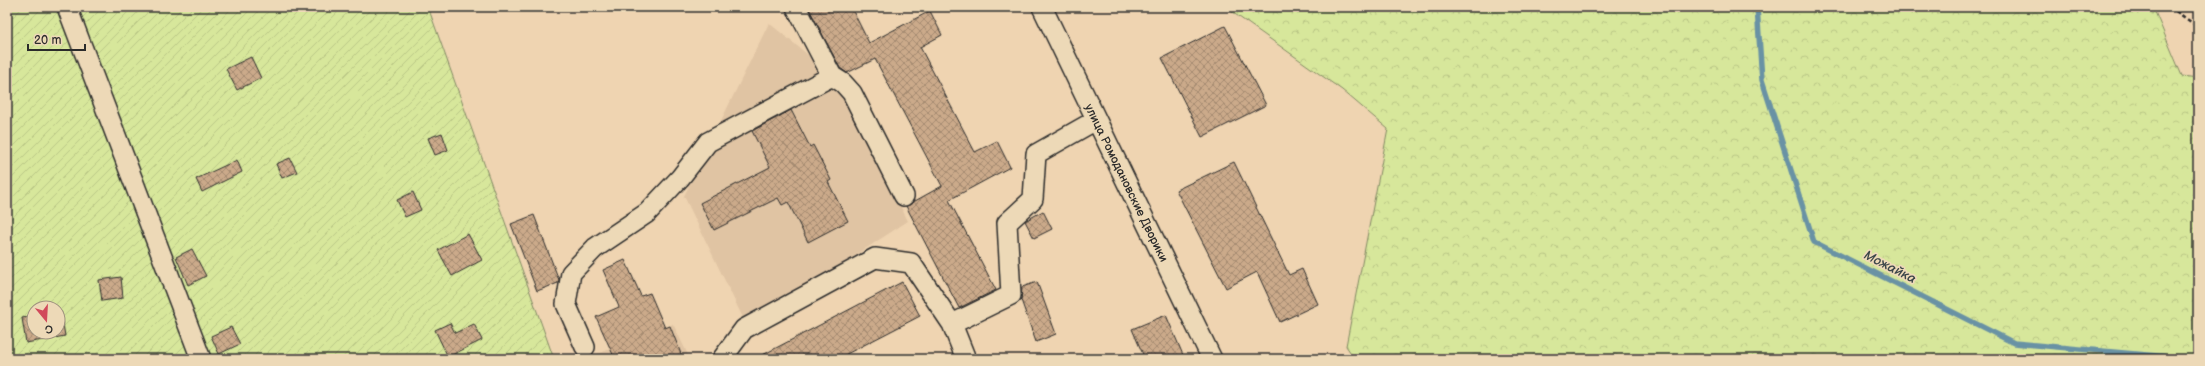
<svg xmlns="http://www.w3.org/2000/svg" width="2205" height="366" font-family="'Balsamiq Sans',sans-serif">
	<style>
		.built { fill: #e0c4a3 }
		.forest { fill: url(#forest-crowns); stroke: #818963 }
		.garden { fill: url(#garden-furrows); stroke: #818963; fill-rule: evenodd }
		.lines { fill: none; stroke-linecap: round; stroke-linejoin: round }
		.stream { stroke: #6992a4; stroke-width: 5.5 }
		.building { fill: url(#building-cross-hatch); stroke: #2b2b2b }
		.minor-casing { stroke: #2b2b2b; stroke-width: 22 }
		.path { stroke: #2b2b2b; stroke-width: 2.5; stroke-dasharray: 4 3; stroke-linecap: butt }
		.minor { stroke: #edd9b7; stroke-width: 19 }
		.labels { text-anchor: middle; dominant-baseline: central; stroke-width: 3.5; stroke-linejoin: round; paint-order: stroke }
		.street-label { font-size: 12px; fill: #2b2b2b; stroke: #edd9b7 }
		.water-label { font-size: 13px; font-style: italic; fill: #3b4549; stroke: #edd9b7 }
	</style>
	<defs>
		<pattern id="forest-crowns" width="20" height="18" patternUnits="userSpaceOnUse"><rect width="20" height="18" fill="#d7e79b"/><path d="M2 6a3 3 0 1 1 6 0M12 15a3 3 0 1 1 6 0" fill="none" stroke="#b9c686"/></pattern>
		<pattern id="garden-furrows" width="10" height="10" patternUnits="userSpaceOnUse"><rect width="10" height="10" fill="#d7e79b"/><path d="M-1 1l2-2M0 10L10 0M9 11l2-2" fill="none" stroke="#b9c686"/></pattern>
		<pattern id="building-cross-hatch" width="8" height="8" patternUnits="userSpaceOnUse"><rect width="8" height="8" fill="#cbaa8a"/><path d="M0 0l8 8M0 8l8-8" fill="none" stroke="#a58b71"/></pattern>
	</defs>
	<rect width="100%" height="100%" fill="#efd4b1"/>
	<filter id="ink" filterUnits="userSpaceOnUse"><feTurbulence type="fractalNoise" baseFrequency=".025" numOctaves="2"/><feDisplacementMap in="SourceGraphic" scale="8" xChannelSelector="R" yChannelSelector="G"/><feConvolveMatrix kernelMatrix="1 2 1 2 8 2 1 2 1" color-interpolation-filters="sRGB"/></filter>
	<g filter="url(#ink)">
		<path class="built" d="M769,23L834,76L908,221L819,279L744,320L684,196Z
			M673,324L690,359H585Z"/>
		<path class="forest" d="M1225,7H2153L2182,76L2198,78V359H1355L1346,346L1388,129L1342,90Z"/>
		<path class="garden" d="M7,7H428L554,359H7ZM34,308H58V332H34Z"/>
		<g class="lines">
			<path class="stream" d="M1757,7L1762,80L1814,242L2014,343L2191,359"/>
		</g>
		<path class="building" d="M808,7H851L869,43L930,11L942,35L920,47L975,152L997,141L1010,167L949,200L996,290L959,308L906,206L942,186L875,59L847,73L840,68Z
			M1225,26L1266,105L1202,137L1162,58Z
			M251,57L261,78L237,90L226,69Z
			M791,110L810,147L813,145L831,180L828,182L848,221L808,242L788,202L782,205L778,198L714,230L700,203L770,167L752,131Z
			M442,133L448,150L435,155L428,138Z
			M290,158L297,172L282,178L276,164Z
			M237,160L242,172L202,192L196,179Z
			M1234,162L1289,275L1302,269L1318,304L1280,322L1257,272L1226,288L1176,190Z
			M413,192L421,210L405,217L397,200Z
			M1043,211L1052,229L1034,238L1025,221Z
			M534,215L559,280L558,283L537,291L511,224Z
			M468,234L482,260L452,276L438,250Z
			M192,249L206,276L188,285L176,257Z
			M625,260L641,296L650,293L665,328L670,326L683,359H615L596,317L619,307L603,270Z
			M121,277L123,298L102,301L99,280Z
			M902,282L920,316L837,359H755Z
			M1037,282L1056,334L1036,342L1021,300L1022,287Z
			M58,312H61L65,336L26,343L22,318L34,316V332H58Z
			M1166,315L1183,355L1175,359H1145L1132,329Z
			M450,323L455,333L474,324L482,340L448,357L435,330Z
			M231,327L240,344L219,354L211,336Z"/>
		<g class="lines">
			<defs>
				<path id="minor" d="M67,7L201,359
					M796,7L832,76L843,83L852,93L904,196
					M1042,7L1212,359
					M952,324L1011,295L1007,223L1033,199L1036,154L1096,120
					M585,347L566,304L571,273L595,248L647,213L680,178L708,142L832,76
					M722,359L744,329L875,258L911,263L952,324L966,359"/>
			</defs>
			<use href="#minor" class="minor-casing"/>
			<path class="path" d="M2170,7L2198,27"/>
			<use href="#minor" class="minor"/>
		</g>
	</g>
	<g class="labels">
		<g class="street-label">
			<text transform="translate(1126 183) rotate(64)">улица Ромодановские Дворики</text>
		</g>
		<g class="water-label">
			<text transform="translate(1890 267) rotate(27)">Можайка</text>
		</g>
	</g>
	<rect width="2205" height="366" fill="none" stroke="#edd9b7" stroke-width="24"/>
	<rect x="12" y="12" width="2181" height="342" fill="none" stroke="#2b2b2b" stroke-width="1.5" filter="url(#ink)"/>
	<g transform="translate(46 320) rotate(162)"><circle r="19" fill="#edd9b7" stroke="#9f937f"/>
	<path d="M0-3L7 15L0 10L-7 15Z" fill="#d1495b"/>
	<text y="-6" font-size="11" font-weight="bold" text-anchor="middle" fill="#2b2b2b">С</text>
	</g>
	<path d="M28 44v6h57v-6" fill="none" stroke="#2b2b2b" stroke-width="2"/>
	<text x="34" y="44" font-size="12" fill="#2b2b2b" stroke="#edd9b7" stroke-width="3" paint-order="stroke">20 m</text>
</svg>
